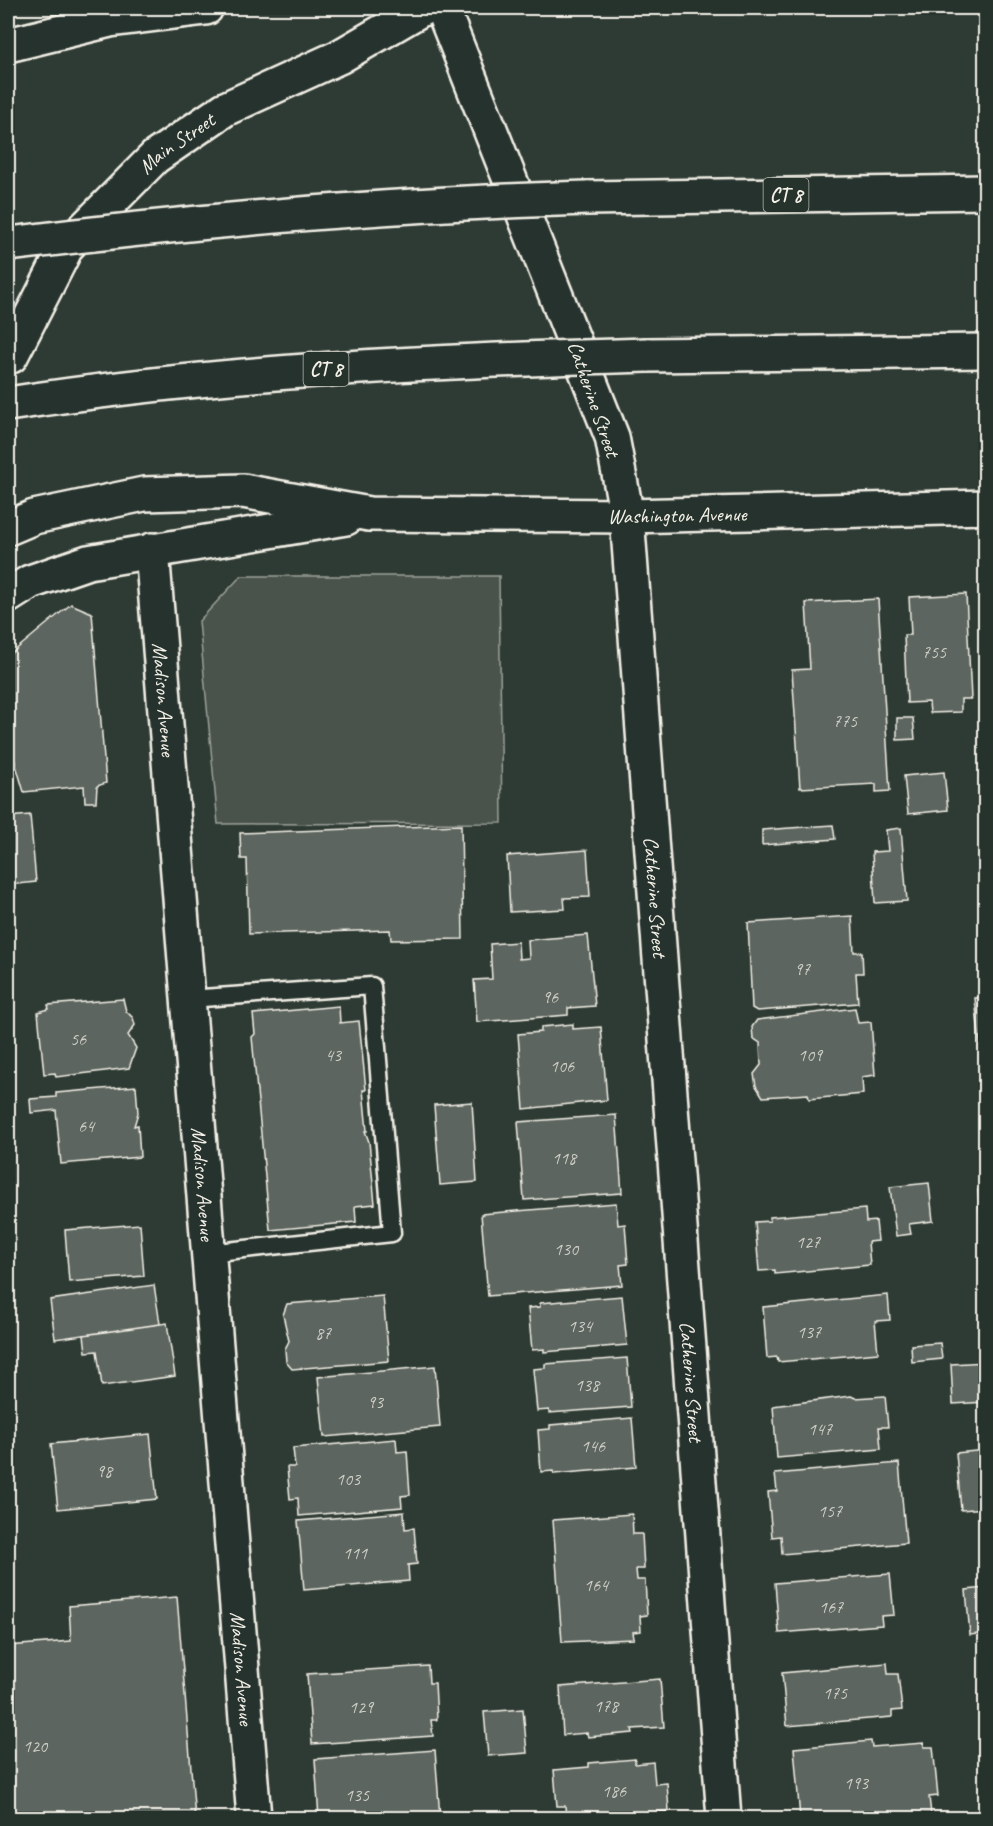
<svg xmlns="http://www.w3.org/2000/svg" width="993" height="1826" font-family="Caveat,sans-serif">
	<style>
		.green { fill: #48524c; stroke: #9ea29a; stroke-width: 1.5 }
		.building { fill: #5c655e; stroke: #f4f1e8; stroke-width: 1.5 }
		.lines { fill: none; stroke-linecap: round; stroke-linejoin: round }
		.lane-casing { stroke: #f4f1e8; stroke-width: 21 }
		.street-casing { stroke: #f4f1e8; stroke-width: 38 }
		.secondary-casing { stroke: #f4f1e8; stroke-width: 38 }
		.primary-casing { stroke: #f4f1e8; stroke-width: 38 }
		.highway-casing { stroke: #f4f1e8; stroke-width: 38 }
		.lane { stroke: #26332d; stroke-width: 16 }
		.street { stroke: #26332d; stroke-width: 33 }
		.secondary { stroke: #26332d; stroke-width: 33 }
		.primary { stroke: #26332d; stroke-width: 33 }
		.highway { stroke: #26332d; stroke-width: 33 }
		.highway-bridge-casing { stroke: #f4f1e8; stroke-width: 38; stroke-linecap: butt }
		.highway-bridge { stroke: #26332d; stroke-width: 33 }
		.labels { text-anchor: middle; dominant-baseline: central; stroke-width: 4.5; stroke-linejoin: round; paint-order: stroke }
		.number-label { font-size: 18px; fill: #cecec6 }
		.shield { fill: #26332d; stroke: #b6b8b0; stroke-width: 1.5 }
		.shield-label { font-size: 20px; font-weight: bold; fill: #f4f1e8 }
		.street-label { font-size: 21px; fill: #f4f1e8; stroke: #26332d }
	</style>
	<rect width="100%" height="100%" fill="#2e3b34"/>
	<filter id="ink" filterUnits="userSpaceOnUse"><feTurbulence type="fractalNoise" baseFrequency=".0167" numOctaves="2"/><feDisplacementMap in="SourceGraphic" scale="12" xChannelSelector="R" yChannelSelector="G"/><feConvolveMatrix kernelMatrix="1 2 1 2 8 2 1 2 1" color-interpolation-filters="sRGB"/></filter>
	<g filter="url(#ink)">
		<path class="green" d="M241,576H499L502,823L218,824L199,621Z"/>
		<path class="building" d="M966,594L971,699H961V712L930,713L929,702L907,703L904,635H911L909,597Z
			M878,599L890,791L876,792V784L800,788L792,670L810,669L806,603Z
			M71,604L92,613L106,783L97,786L96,802H85L84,786L24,792L8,738V656Z
			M897,718H913L915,739L897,740Z
			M944,772L948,810L908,814L904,776Z
			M30,815L36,882L8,885V817Z
			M986,815V844L982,816Z
			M461,825L463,939L391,940L390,930L249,934L247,859H241L240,833Z
			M833,825L835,839L762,845V830Z
			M901,828L907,901L875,903L872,852L888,851L886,830Z
			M587,850L590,897L564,898L565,909L510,912L507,856Z
			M852,916L854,952H862L863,973H856L858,1003L757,1011L752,1008L748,923Z
			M588,935L595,1006L568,1008V1015L477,1022L474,980L492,979L490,944L518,942L519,959L529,958L528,940Z
			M986,997V1083H984L975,998Z
			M123,999L126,1011L133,1018L135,1025L128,1035L136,1048L129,1068L56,1077L55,1073L44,1074L38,1012L49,1009L48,1005Z
			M339,1006L340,1023L359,1021L366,1090H363L367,1131H365L369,1142L375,1204L355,1206L356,1222L270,1230L252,1037L255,1034L253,1014Z
			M855,1008L858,1023L871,1022L875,1075L862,1077L863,1094L809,1099L808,1094L763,1097L756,1086L754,1074L761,1065L760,1043L753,1038L752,1027L757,1020Z
			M573,1024V1029L601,1027L607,1100L524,1109L518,1034L541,1032V1027Z
			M136,1086L138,1113L134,1126L138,1125L140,1157L61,1164L56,1110L31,1113L30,1099L56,1097V1093Z
			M472,1102L477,1182L440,1185L434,1105Z
			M616,1115L622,1193L524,1200L518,1122Z
			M929,1183L933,1221L909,1224L911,1234L896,1236L890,1187Z
			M978,1190H986V1261H983Z
			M616,1203L618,1225L625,1224L628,1264L620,1265L622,1285L488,1296L481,1214Z
			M865,1209L866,1222L876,1221L878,1241L868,1242L870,1265L775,1274V1270L759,1271L755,1222L770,1221V1217Z
			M140,1224L144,1276L69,1282L65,1230Z
			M154,1285L160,1324L55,1339L50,1300Z
			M888,1295L890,1320L875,1321L878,1353L778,1362L777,1357L767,1358L763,1307Z
			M383,1296L389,1361L292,1369L286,1362L285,1349L289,1341L283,1315L287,1304Z
			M622,1296L627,1345L544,1352V1349L532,1350L528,1308L540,1307V1303Z
			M167,1323L175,1376L102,1386L97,1351L86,1352L84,1335Z
			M940,1343L942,1359L912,1362L911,1345Z
			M627,1358L631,1407L549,1413V1410L537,1411L533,1369L545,1368V1364Z
			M986,1362V1402L953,1404L951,1364Z
			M435,1366L440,1427L324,1437L318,1377Z
			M851,1396L855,1398L885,1396L888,1427H879L881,1449L777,1458L773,1406Z
			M632,1418L636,1467L554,1474L553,1471L541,1472L538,1430L550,1429V1425Z
			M150,1434L157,1499L58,1509L51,1444Z
			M396,1439L397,1452L407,1451L410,1495L401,1496L402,1507L299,1516L298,1498L290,1499L287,1467H295L293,1448Z
			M986,1450V1508L961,1510L956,1453Z
			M899,1463L906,1543L782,1554L781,1536L772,1537L768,1492L777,1491L775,1474Z
			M404,1512L405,1529L414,1528L417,1564L408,1565L409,1581L304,1590L298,1521Z
			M632,1514L633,1534H642L644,1569H636L637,1580H645L647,1615L640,1616L641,1631L633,1632L634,1639L562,1642L553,1520Z
			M890,1574L894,1615L881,1616L882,1625L779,1633L775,1583Z
			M986,1588V1633L970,1635L966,1590Z
			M177,1597L195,1818H8V1646L71,1641L69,1606Z
			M887,1663L888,1674H898L902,1710L892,1711V1717L787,1726L782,1673Z
			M428,1666L429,1683H435L437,1720H431L433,1736L312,1744L307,1674Z
			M660,1679L664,1727L632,1729L633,1733L588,1737L587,1733L563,1735L560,1687Z
			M523,1709L527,1753L488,1756L484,1712Z
			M871,1741L872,1747L924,1743V1747H933L938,1796L929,1797L931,1814L880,1818H800L794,1748Z
			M435,1750L440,1818H319L315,1759Z
			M635,1759V1764L653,1762L655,1784L667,1783L669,1811L566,1818L565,1806H557L554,1770L589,1767V1763Z"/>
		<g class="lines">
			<defs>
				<path id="lane" d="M188,999L372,986L392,1233L208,1253"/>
				<g id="street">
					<path id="s1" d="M627,516L724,1818"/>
				</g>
				<g id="secondary">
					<path d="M627,516L986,507"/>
					<path id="s2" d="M152,550L254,1818"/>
				</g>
				<g id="primary">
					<path d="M8,45L110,20L206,8"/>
					<path id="s3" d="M11,356L67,246L155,157L225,109L339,57L423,8"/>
					<path d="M8,528L34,517L144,494L243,491L369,514L627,516L612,437L442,8"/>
					<path d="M8,596L30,582L88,562L346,518"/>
				</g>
				<path id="highway" d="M587,198L986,192
					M8,352L24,330
					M647,355L986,351"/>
			</defs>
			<use href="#lane" class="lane-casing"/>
			<use href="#street" class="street-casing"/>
			<use href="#secondary" class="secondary-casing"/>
			<use href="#primary" class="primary-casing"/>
			<use href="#highway" class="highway-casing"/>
			<use href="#lane" class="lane"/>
			<use href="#street" class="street"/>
			<use href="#secondary" class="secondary"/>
			<use href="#primary" class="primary"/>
			<use href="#highway" class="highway"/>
			<defs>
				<path id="highway-bridge" d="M9,244C201,220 393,204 587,198
					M8,404C219,371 433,361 647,355"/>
			</defs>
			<use href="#highway-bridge" class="highway-bridge-casing"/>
			<use href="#highway-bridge" class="highway-bridge"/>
		</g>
	</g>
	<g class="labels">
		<g class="number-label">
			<text x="934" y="652">755</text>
			<text x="845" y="721">775</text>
			<text x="802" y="969">97</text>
			<text x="550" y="997">96</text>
			<text x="78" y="1039">56</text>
			<text x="333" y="1055">43</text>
			<text x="810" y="1055">109</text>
			<text x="562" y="1066">106</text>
			<text x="86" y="1126">64</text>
			<text x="564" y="1158">118</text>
			<text x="808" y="1242">127</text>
			<text x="566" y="1249">130</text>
			<text x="580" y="1326">134</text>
			<text x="809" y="1332">137</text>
			<text x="323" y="1333">87</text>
			<text x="587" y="1385">138</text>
			<text x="375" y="1402">93</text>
			<text x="820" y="1429">147</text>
			<text x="593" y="1446">146</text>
			<text x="104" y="1471">98</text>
			<text x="348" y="1479">103</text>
			<text x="830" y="1511">157</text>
			<text x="355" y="1553">111</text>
			<text x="596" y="1585">164</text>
			<text x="831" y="1607">167</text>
			<text x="835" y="1693">175</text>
			<text x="606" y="1706">178</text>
			<text x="361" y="1707">129</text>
			<text x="35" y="1746">120</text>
			<text x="856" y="1783">193</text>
			<text x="614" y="1791">186</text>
			<text x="357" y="1795">135</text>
		</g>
		<g class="shield">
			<rect x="763.5" y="178" width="45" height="34" rx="4.5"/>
			<rect x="303.5" y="352" width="45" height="34" rx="4.5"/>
		</g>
		<g class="shield-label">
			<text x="786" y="195">CT 8</text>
			<text x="326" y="369">CT 8</text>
		</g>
		<g class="street-label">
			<text stroke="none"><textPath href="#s3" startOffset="274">Main Street</textPath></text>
			<text transform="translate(594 399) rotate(71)">Catherine Street</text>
			<text transform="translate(677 515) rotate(-1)">Washington Avenue</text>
			<text stroke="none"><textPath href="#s2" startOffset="150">Madison Avenue</textPath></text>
			<text stroke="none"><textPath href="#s1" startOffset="382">Catherine Street</textPath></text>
			<text stroke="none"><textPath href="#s2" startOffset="636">Madison Avenue</textPath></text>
			<text stroke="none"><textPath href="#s1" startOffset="868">Catherine Street</textPath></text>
			<text stroke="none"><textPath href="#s2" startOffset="1122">Madison Avenue</textPath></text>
		</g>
	</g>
	<rect width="993" height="1826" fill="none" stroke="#26332d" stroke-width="30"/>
	<rect x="15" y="15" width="963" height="1796" fill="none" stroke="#f4f1e8" stroke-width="2" filter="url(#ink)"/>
</svg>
